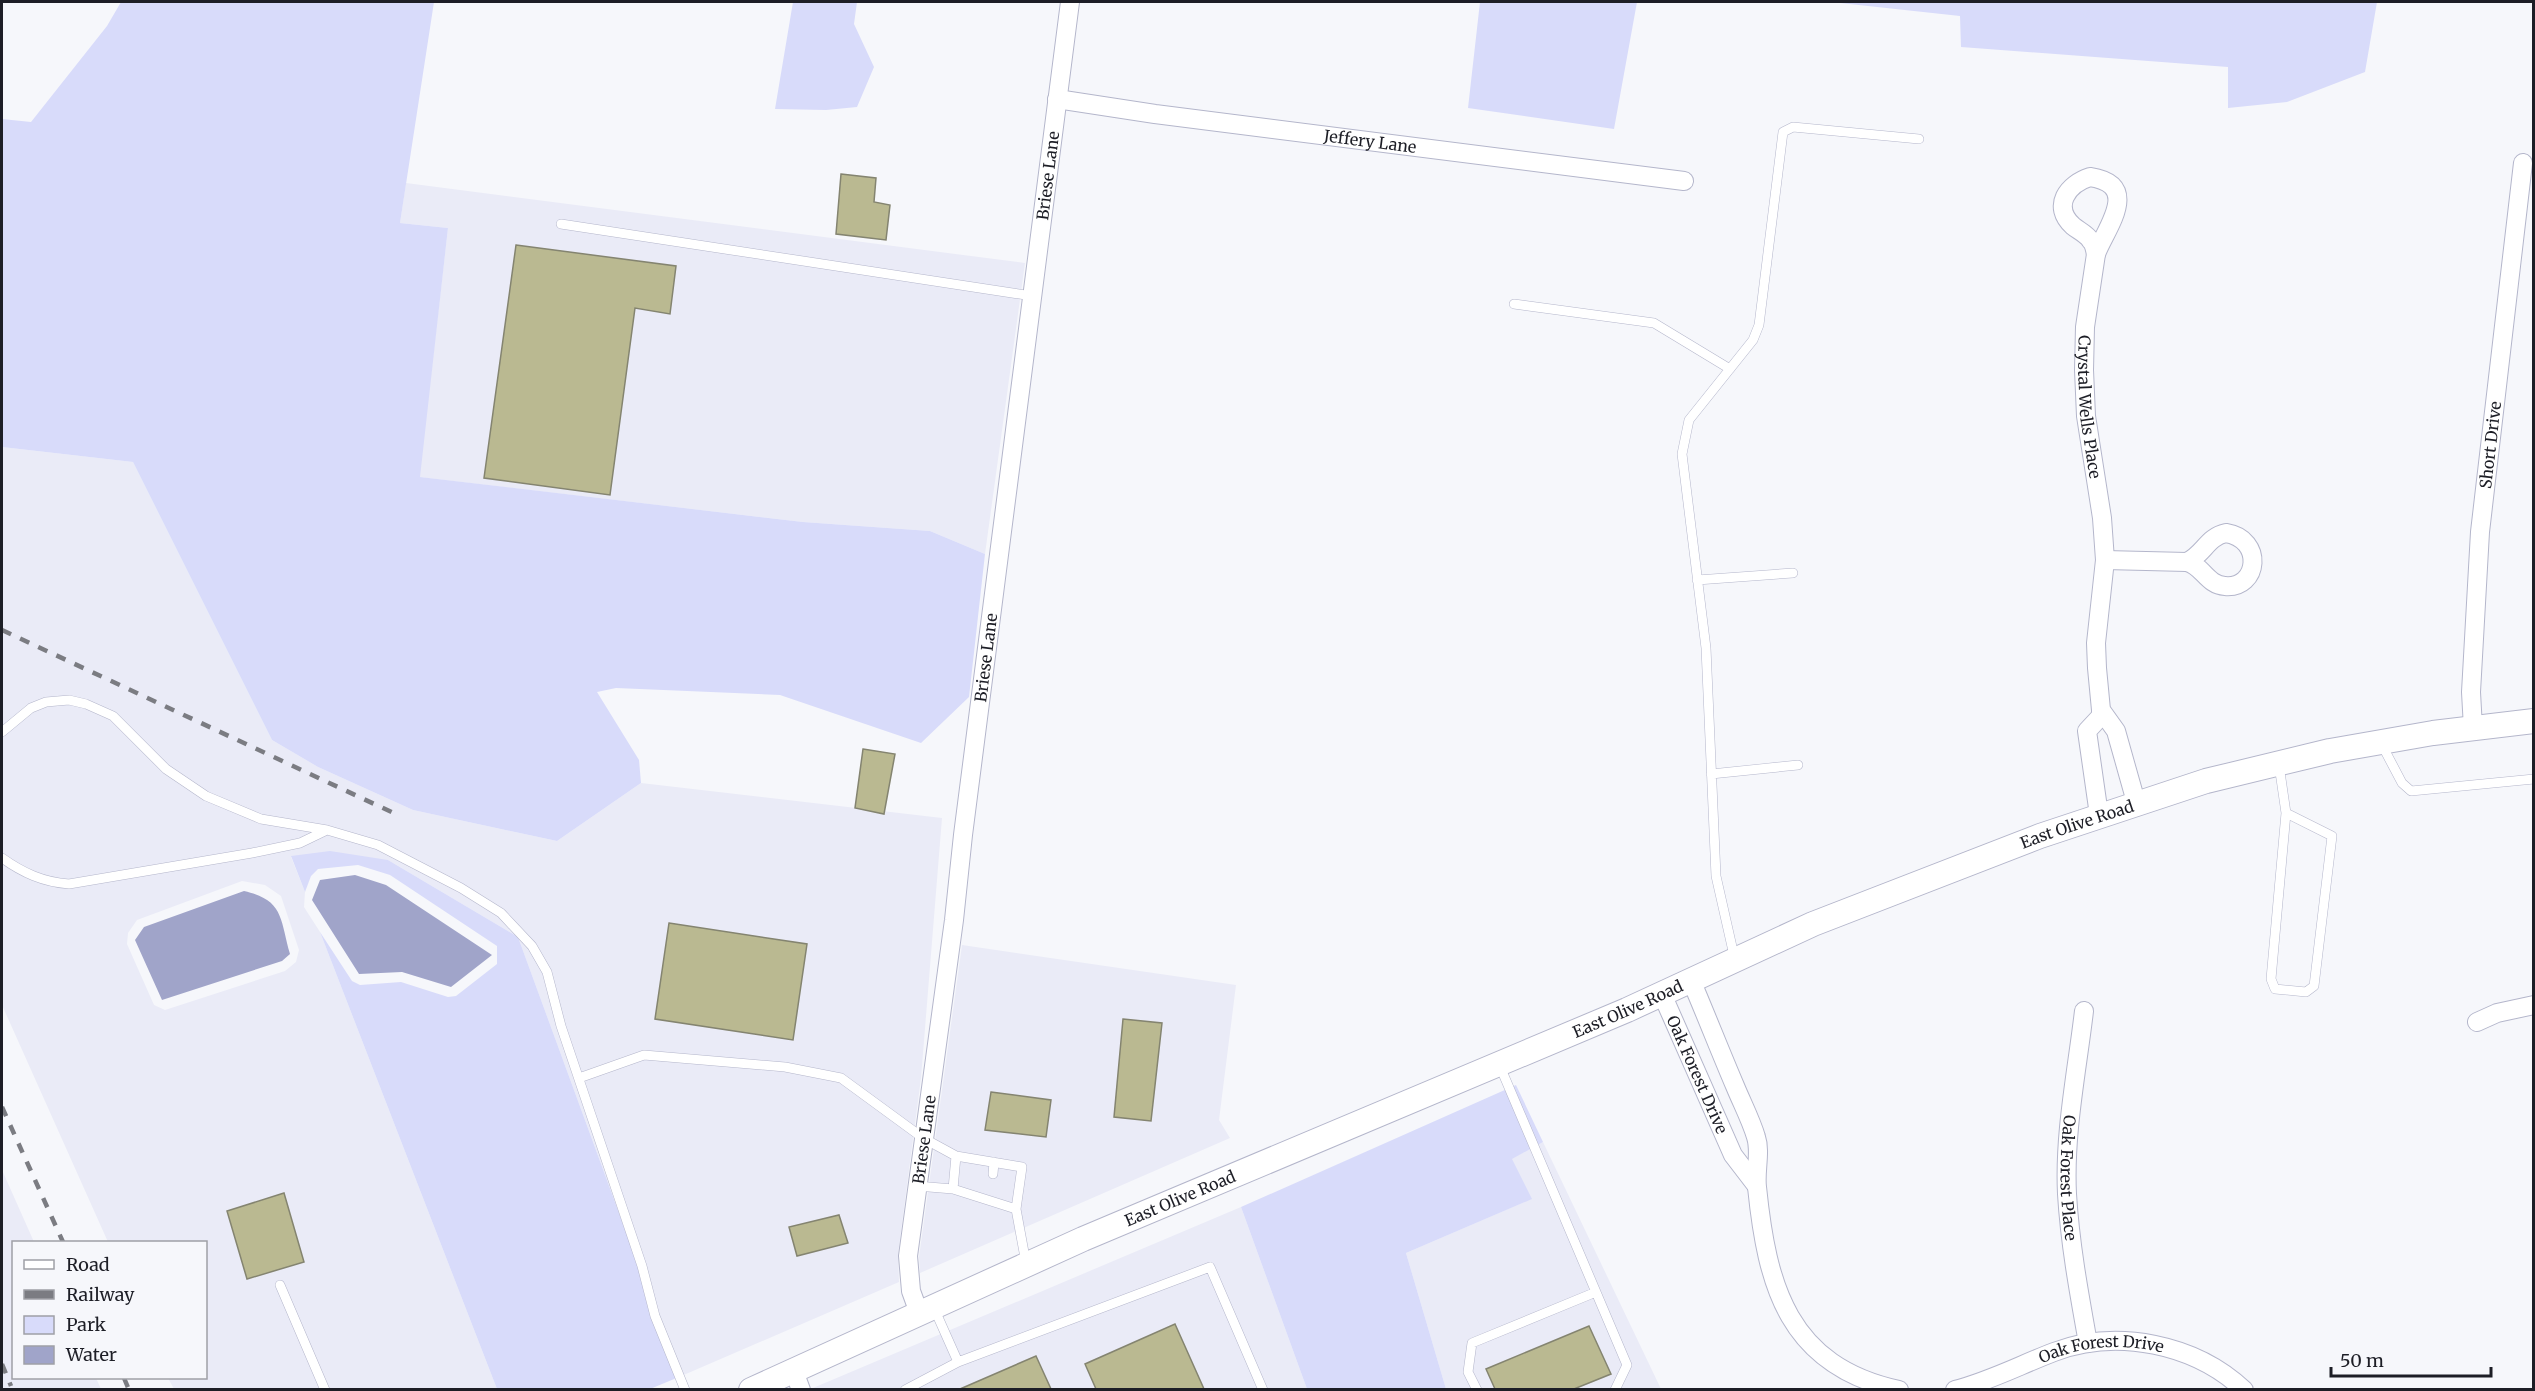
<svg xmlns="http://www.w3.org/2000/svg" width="2535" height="1391" font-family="Merriweather,serif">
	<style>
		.built { fill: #eaebf7; fill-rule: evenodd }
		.green { fill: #d8dbfa }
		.water { fill: #a0a4c9 }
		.building { fill: #bab991; stroke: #848470; stroke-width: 1.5 }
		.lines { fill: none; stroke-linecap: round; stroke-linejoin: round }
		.service-casing { stroke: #b4b6cb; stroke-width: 10 }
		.minor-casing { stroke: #b4b6cb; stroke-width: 20 }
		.tertiary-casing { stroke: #b4b6cb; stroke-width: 26 }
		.service { stroke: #fff; stroke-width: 9 }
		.minor { stroke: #fff; stroke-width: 18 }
		.tertiary { stroke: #fff; stroke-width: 24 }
		.rail { stroke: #7b7c82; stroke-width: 4.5; stroke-dasharray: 10 10; stroke-linecap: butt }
		.labels { text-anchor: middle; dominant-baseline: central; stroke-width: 5; stroke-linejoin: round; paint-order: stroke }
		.street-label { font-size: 16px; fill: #1d1e26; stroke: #f6f7fb }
	</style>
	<rect width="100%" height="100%" fill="#f6f7fb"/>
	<path class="built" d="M406,183L1025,263L985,554L930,531L803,522L419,477L448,228L400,223Z
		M2,447L133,462L272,740L318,767L413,810L557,841L641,783L942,818L921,1078L898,1254L899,1282L679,1377L518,937L388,860L291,857L305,892L304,907L320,932L497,1389H174L168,1378H206V1242H108L2,1005ZM242,881L265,885L281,896L299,950L296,962L285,971L165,1010L154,1005L127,944L128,933L137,920Z
		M962,945L1236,985L1219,1120L1230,1138L920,1273L919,1257Z
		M1543,1142L1661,1389H1446L1406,1253L1531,1199L1511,1159Z
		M2,1170L34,1242H14V1378H96L101,1389H2Z
		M1241,1207L1307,1389L813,1390V1388Z"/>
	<path class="green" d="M121,2H434L400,223L448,228L420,477L803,522L930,531L985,554L969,697L921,743L780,695L616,688L597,692L639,760L641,783L557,841L413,810L318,767L272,740L133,462L2,447V119L31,122L107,26Z
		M793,2H857L854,24L874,67L857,107L826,110L775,109Z
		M1480,2H1637L1614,129L1468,108Z
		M1831,2H2377L2365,72L2287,102L2228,108V67L1961,47L1960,16Z
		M330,851L388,860L518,937L679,1377L650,1389H497L320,932L352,981L360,985L401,982L448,997L456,996L497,964V946L390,875L358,865L318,869L311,876L305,892L291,856Z
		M1516,1085L1543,1142L1512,1159L1532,1199L1406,1253L1446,1389H1307L1241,1207Z"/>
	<path class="water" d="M355,875L386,885L492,955L451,987L402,972L359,974L312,900L320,880Z
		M244,891C284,900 280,919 290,954L282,961L162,1000L135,940L144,927Z"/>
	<path class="building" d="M841,174L876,178L874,202L890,205L886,240L836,234Z
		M516,245L676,266L670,314L635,308L610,495L484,478Z
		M863,749L895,754L884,814L855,808Z
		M669,923L807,944L793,1040L655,1019Z
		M1123,1019L1162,1023L1151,1121L1114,1117Z
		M991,1092L1051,1100L1046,1137L985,1130Z
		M284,1193L304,1262L247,1279L227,1211Z
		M839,1215L848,1243L797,1256L789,1227Z
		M1175,1324L1204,1389H1096L1085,1364Z
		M1589,1326L1611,1374L1574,1389H1495L1486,1369Z
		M1036,1356L1051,1389H960Z"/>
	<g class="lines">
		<defs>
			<path id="service" d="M561,224L1032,296
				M1514,304L1654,323L1730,369
				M1697,580L1793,573
				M2,732L31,708L46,702L69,700L86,704L113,716L166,769L206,796L261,819L327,830L378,845L461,888L501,913L532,946L547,972L561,1026L642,1266L655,1316L685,1390
				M2382,745L2402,783L2411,791L2534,779
				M2279,765L2286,813L2271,979L2275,989L2306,992L2314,986L2332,836L2286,813
				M1711,774L1798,765
				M2,858C23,873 43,882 69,884L252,853L300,843L327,830
				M1735,960L1716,876L1706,648L1682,454L1689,420L1753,340L1759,325L1783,132L1793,127L1919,139
				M1499,1064L1627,1365L1615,1390
				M579,1078L644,1055L785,1067L841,1078L923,1138L956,1156L1022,1167L1016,1209
				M993,1174L994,1162
				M917,1186L953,1189L1016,1209L1026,1263
				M953,1189L956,1156
				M280,1285L325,1390
				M934,1308L958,1362L1210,1267L1263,1390
				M905,1390L958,1362
				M1477,1390L1468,1372L1472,1343L1596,1292"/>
			<g id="minor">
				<path id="s1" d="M1057,99L1155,114L1684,181"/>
				<path d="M2090,177C2142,185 2106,228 2096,254C2095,250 2094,244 2091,241C2087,234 2079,231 2073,226C2051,206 2068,184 2090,177Z"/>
				<path id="s2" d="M2096,254L2085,327L2084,370L2086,416L2102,518L2105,560L2096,643L2097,668L2101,710L2116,731L2136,802"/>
				<path d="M2226,533C2264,539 2259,589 2225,586C2207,585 2203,566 2187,562C2204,554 2207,537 2226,533Z"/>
				<path d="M2105,560L2187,562"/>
				<path id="s3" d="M2473,728L2471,692L2480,532L2523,163"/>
				<path d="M2099,815L2087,731L2101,716V710"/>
				<path d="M1691,980C1706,1015 1720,1051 1735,1086C1742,1103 1751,1120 1756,1137C1761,1152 1755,1171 1757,1187C1767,1286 1788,1366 1899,1390"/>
				<path id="s4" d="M1662,994L1733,1155L1756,1185"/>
				<path id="s5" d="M2084,1011C2077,1071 2064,1133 2067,1194C2070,1244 2079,1293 2088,1343"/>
				<path d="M2477,1022L2497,1013L2534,1005"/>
				<path id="s6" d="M919,1313L911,1291L908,1256L954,920L963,835L1070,2"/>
				<path d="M794,1371L801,1390"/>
				<path id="s7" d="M1955,1390C1990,1381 2020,1365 2054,1352C2117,1328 2195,1344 2244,1390"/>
			</g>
			<g id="tertiary">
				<path id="s8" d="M751,1390L1083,1239L1627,1010L1813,924L2040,836L2206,781L2330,751L2433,733L2534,721"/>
			</g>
		</defs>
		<use href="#service" class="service-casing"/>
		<use href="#minor" class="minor-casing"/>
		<use href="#tertiary" class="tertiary-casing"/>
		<use href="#service" class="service"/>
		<use href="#minor" class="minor"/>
		<use href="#tertiary" class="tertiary"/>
		<path class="rail" d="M2,630L400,816
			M2,1107L63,1242
			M2,1364L11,1386
			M124,1378L129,1390"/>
	</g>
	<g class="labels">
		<g class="street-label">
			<text stroke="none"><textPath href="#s1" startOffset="316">Jeffery Lane</textPath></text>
			<text stroke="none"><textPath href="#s6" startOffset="1148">Briese Lane</textPath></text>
			<text stroke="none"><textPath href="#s2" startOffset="154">Crystal Wells Place</textPath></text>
			<text stroke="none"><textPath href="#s3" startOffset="284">Short Drive</textPath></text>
			<text stroke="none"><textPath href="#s6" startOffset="662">Briese Lane</textPath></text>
			<text stroke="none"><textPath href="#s8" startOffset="1442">East Olive Road</textPath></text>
			<text stroke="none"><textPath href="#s8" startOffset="956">East Olive Road</textPath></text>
			<text stroke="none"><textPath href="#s4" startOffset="88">Oak Forest Drive</textPath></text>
			<text stroke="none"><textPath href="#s6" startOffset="176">Briese Lane</textPath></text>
			<text stroke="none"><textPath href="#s5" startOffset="168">Oak Forest Place</textPath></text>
			<text stroke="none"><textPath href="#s8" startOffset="470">East Olive Road</textPath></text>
			<text stroke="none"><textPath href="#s7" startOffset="154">Oak Forest Drive</textPath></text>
		</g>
	</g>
	<rect width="2535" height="1391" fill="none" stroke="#1d1e26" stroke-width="6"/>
	<rect x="12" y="1241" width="195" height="138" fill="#f6f7fb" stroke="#9fa0a6" stroke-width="1.5"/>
	<rect x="24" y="1260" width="30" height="9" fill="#ffffff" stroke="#9fa0a6" stroke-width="1.5"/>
	<text x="66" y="1271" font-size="18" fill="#1d1e26">Road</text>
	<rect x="24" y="1290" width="30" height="9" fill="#7b7c82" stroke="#9fa0a6" stroke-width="1.5"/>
	<text x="66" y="1301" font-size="18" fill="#1d1e26">Railway</text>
	<rect x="24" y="1316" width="30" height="18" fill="#d8dbfa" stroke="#9fa0a6" stroke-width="1.5"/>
	<text x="66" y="1331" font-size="18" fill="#1d1e26">Park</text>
	<rect x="24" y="1346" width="30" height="18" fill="#a0a4c9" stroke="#9fa0a6" stroke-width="1.5"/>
	<text x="66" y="1361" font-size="18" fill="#1d1e26">Water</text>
	<path d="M2331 1367v9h160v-9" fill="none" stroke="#1d1e26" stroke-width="3"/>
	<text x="2340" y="1367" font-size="18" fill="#1d1e26" stroke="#f6f7fb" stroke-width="4.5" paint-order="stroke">50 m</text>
</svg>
